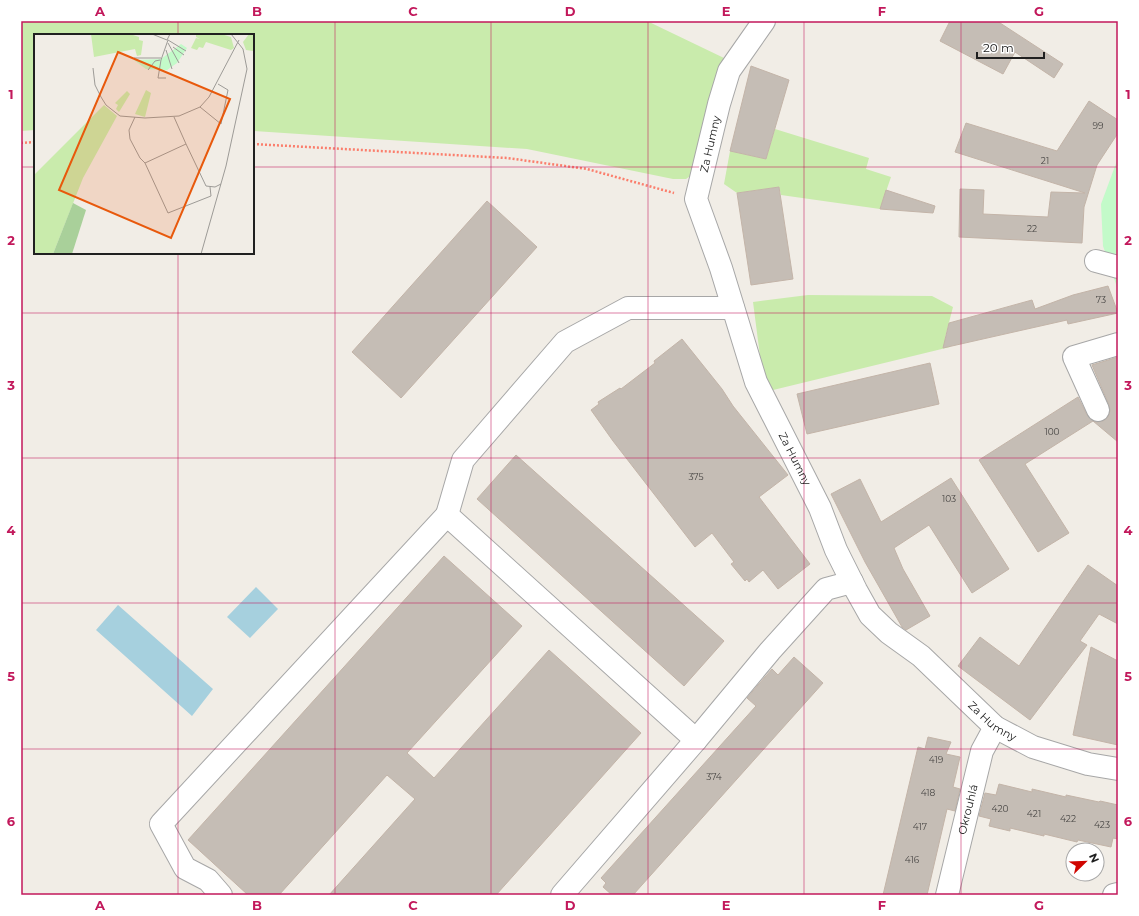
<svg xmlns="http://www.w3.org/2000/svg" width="1139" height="916" font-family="Montserrat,sans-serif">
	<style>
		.grass { fill: #c9ebac }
		.park { fill: #c3fac9 }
		.water { fill: #a6d0de }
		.building { fill: #c5bdb5; stroke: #c3b4a8 }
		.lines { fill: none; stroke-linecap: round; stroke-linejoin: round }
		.minor-casing { stroke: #a7a7a7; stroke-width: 24 }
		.path { stroke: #fb7e6c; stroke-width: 2.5; stroke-dasharray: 2 2; stroke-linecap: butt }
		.minor { stroke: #fff; stroke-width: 22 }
		.grid { fill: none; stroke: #c2185b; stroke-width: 1; stroke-opacity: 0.55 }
		.labels { text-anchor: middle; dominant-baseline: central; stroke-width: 3.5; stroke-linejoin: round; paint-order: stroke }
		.number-label { font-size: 9px; fill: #494745 }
		.street-label { font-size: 11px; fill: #202020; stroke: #fff }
		.inset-road { fill: none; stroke: #9d9b97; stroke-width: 1 }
		.view { fill: #e8590c; fill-opacity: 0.15; stroke: #e8590c; stroke-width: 2 }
		.inset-edge { fill: none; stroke: #202020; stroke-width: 2 }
		.neatline { fill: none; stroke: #c2185b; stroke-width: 1.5 }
		.grid-label { font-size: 13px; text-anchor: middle; font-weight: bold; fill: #c2185b }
	</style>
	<rect width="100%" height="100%" fill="#f1ede6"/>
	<path class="grass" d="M21,21H647L724,58L702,132L693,174L686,179H673L527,149L253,131V35H35V130L21,131Z
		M775,129L869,158L866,169L891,177L880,209L781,195L779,187L737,193L724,184L730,151L766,159Z
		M808,295L932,296L953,307L945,338L950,347L769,391L763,379L753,302Z"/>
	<path class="park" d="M1118,158V290L1103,246L1101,204Z"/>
	<path class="water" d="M256,587L278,609L250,638L227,617Z
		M118,605L213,689L192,716L96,630Z"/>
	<path class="building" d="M950,21H997L1063,64L1054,78L1015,52L1003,74L940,41Z
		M751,66L789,80L766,159L730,151Z
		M1089,101L1118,120V133L1097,165L1084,207L1082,243L959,237L960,189L984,190L983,214L1048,217L1051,192L1085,193L955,152L966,123L1057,151Z
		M779,187L793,279L751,285L737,193Z
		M886,190L935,206L933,213L880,209Z
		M487,201L537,247L401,398L352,352Z
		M1108,286L1118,313L1068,324L1067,320L943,348L949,323L1032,300L1035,309L1073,295Z
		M682,339L722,389L733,406L788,475L759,497L810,564L778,589L763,570L749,582L747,579L745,581L731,564L734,562L712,533L695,547L613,441L591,410L599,404L598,402L620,388L621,389L655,363L654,361Z
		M1118,357V442L1093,421L1097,422L1103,421L1108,417L1110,411L1109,405L1092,365Z
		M930,363L939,404L807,434L797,394Z
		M1078,397L1087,415L1093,421L1025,464L1069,533L1038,552L979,460Z
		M516,455L724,641L684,686L477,499Z
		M951,478L1009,569L972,593L929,525L894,548L903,569L930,616L906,630L902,627L865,562L831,494L860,479L881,522Z
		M444,556L522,626L407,753L434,778L549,650L641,733L496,895H329L415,799L387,775L279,895H248L188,840Z
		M1088,565L1118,586V624L1099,614L1080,641L1087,645L1030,720L958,666L980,637L1019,666Z
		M1091,647L1118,661V745L1073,735Z
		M794,657L823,683L633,895H612L603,887L606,883L601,878L756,706L747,698L758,685L772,669L778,675Z
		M928,737L951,742L946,754L960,757L953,787L960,789L955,811L947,809L927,895H883L918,747L925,749Z
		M999,784L1032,792V789L1066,797V795L1099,802L1100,801L1118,805V839L1113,838L1111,847L1078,840L1077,842L1044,834V836L1010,828V831L989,826L991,819L979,816L985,793L996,795Z"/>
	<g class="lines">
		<defs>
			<g id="minor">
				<path id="s1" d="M764,21L729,71L719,104L696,199L721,268L756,382L820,508L836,550L856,590L870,615L889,633L921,656L995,727L1033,747L1088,764L1118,769"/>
				<path d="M1096,261L1118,267"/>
				<path d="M1098,410L1074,357L1118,344"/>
				<path d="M447,515L463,460L565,342L628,308H733"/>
				<path d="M696,740L770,651L826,589L852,582"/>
				<path d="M221,895L208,880L185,868L161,824L447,515L696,740L562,895"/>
				<path id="s2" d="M947,895L982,751L995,727"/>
				<path d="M1114,895L1118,894"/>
			</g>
		</defs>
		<use href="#minor" class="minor-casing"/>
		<path class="path" d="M21,143L35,142
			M253,144L507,158L587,169L674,193"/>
		<use href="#minor" class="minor"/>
	</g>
	<path class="grid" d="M178,21V35M335,21V895M491,21V895M648,21V895M804,21V895M961,21V895M21,167H35M253,167H1118M178,253V895M21,313H1118M21,458H1118M21,603H1118M21,749H1118"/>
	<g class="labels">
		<g class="number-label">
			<text x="1098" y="125">99</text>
			<text x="1045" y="160">21</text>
			<text x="1032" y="228">22</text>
			<text x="1101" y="299">73</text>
			<text x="1052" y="431">100</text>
			<text x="696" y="476">375</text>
			<text x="949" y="498">103</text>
			<text x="936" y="759">419</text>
			<text x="714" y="776">374</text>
			<text x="928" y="792">418</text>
			<text x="1000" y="808">420</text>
			<text x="1034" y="813">421</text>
			<text x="1068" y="818">422</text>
			<text x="1102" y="824">423</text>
			<text x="920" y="826">417</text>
			<text x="912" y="859">416</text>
		</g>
		<g class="street-label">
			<text transform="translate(710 144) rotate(-77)">Za Humny</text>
			<text stroke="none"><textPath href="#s1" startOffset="472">Za Humny</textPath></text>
			<text stroke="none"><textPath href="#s1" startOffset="808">Za Humny</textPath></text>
			<text stroke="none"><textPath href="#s2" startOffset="88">Okrouhlá</textPath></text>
		</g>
	</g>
	<g transform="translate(34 34)">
		<rect width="220" height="220" fill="#f1ede6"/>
		<path d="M57,0H96L105,3V6L109,7L107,21L103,22L101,15L60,23ZM162,0H187L197,3L200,14L197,16L172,8L169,14L165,13L163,16L157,14L162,4L166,5L162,3ZM215,0H220V20L219,17L212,16L209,8ZM112,56L117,59L111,83L101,80ZM93,57L96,60L85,78L82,75L84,71L81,69ZM70,71L83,82L49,144L19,220H0V141Z" fill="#c9ebac"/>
		<path d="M39,169L52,176L38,220H19Z" fill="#a9d09a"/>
		<path d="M147,10L153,14L143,29L133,36L112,35L100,26L127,25Z" fill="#c3fac9"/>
		<path class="inset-road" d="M118,0L133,6L136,0M134,9L145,29M139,13L150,21M132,16L138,35M100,24H127M59,34L61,51L67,63L72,71L86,82L111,84L145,82L166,73L175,63L205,6M114,36L121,27L126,26M132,44H124L127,26L134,6L152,17M166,73L187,90L194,56L184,50M101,83L95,96L96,105L106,124L111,129M140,83L152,110M176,153L177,162L134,179L111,129L152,110L172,152L181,153L187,150M167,220L192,132L213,35L209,15L197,0"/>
		<path class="view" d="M84,18L196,65L137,204L25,156Z"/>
		<rect width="220" height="220" class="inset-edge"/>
	</g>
	<rect width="1139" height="916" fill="none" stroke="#ffffff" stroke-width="44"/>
	<g transform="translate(1085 862) rotate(67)"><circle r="19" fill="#ffffff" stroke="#a6a6a6"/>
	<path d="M0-3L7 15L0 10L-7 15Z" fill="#d00500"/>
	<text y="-6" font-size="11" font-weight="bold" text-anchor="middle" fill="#202020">N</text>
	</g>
	<path d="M977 52v6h67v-6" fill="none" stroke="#202020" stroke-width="2"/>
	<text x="983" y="52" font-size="12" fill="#202020" stroke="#ffffff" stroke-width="3" paint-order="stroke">20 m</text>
	<rect x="22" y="22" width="1095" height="872" class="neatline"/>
	<g class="grid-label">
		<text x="100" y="16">A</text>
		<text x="257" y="16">B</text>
		<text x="413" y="16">C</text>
		<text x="570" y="16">D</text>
		<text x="726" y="16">E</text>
		<text x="882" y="16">F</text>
		<text x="1039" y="16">G</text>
		<text x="11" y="99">1</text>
		<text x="1128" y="99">1</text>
		<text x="11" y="245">2</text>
		<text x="1128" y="245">2</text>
		<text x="11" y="390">3</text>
		<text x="1128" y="390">3</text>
		<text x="11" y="535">4</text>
		<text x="1128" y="535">4</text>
		<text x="11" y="681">5</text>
		<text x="1128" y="681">5</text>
		<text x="11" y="826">6</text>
		<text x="1128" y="826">6</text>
		<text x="100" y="910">A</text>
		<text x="257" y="910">B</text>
		<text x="413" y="910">C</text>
		<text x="570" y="910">D</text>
		<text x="726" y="910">E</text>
		<text x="882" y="910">F</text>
		<text x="1039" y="910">G</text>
	</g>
</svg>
